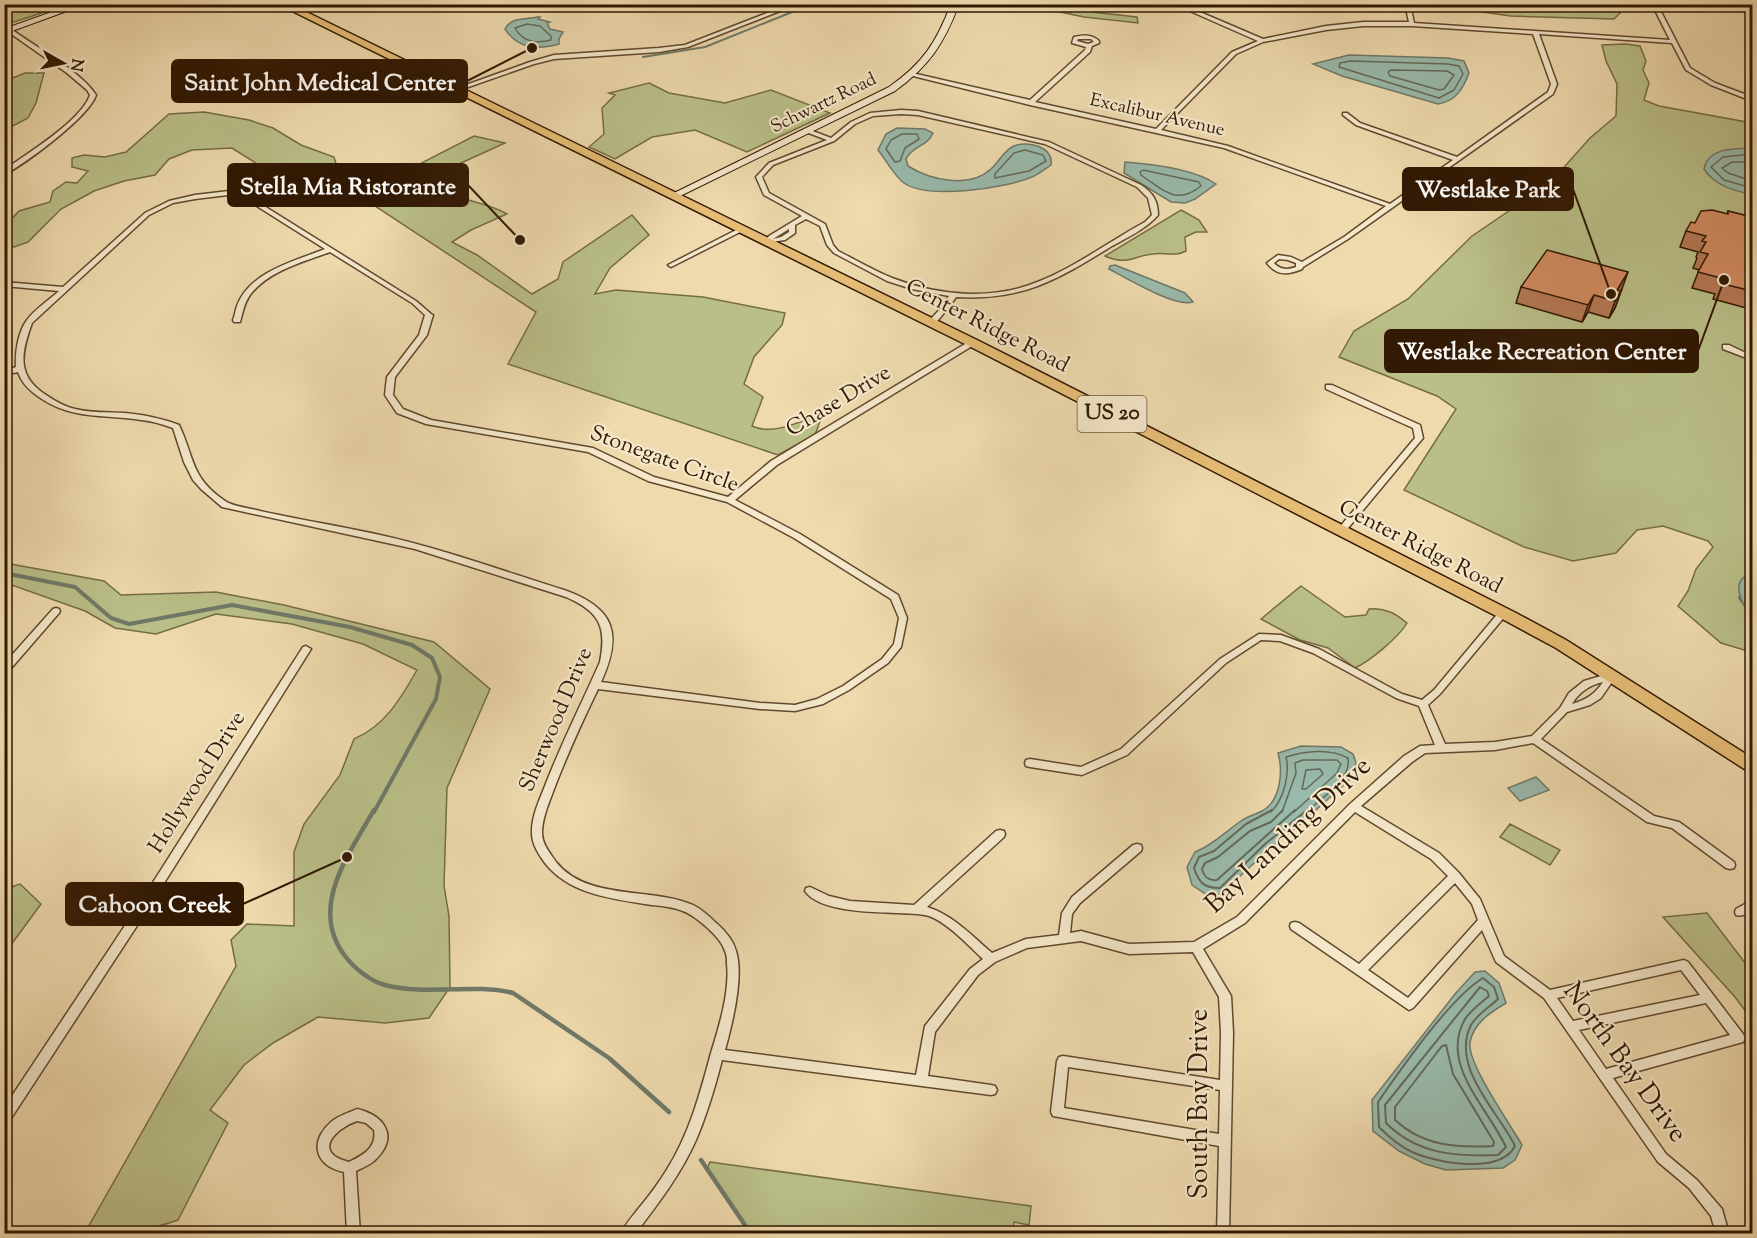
<svg xmlns="http://www.w3.org/2000/svg" width="1757" height="1238" font-family="'Sorts Mill Goudy',serif">
	<style>
		.green { fill: #babf88; stroke: #756c46; stroke-width: 1.5 }
		.water { fill: #99baac; stroke: #6f7968; stroke-width: 1.5 }
		.lines { fill: none; stroke-linecap: round; stroke-linejoin: round }
		.shore-far1 { stroke: #646958; stroke-width: 1.5 }
		.shore { stroke: #646958; stroke-width: 2 }
		.stream-far2 { stroke: #6f7968; stroke-width: 2 }
		.stream-far1 { stroke: #6f7968; stroke-width: 4 }
		.stream { stroke: #6f7968; stroke-width: 4.5 }
		.street-casing { stroke: #60482e; stroke-width: 3 }
		.secondary-casing { stroke: #301803; stroke-width: 2 }
		.primary-casing { stroke: #301803; stroke-width: 3 }
		.street { fill: #f4e7ca; fill-rule: evenodd }
		.secondary { fill: #f4e7ca; fill-rule: evenodd }
		.primary { fill: #e7bd76; fill-rule: evenodd }
		.wall { fill: #b57853; stroke: #301803; stroke-width: 1.5 }
		.shaded-wall { fill: #936143; stroke: #301803; stroke-width: 1.5 }
		.building { fill: #d28b60; stroke: #301803; stroke-width: 1.5 }
		.labels { text-anchor: middle; dominant-baseline: central; stroke-width: 4.5; stroke-linejoin: round; paint-order: stroke }
		.far-street-label { font-size: 18px; fill: #301803; stroke: #f4e7ca }
		.shield { fill: #f4e7ca; stroke: #6b563f; stroke-width: 1.5 }
		.shield-label { font-size: 21px; font-weight: bold; fill: #301803 }
		.street-label { font-size: 22px; fill: #301803; stroke: #f4e7ca }
		.near-street-label { font-size: 27px; fill: #301803; stroke: #f4e7ca }
		.leader { fill: none; stroke: #301803; stroke-width: 2 }
		.callout-dot { fill: #301803; stroke: #f4e7ca; stroke-width: 2 }
		.callout { fill: #301803; stroke: #301803; stroke-width: 2 }
		.callout-label { font-size: 24px; text-anchor: middle; font-weight: bold; fill: #fff }
	</style>
	<rect width="100%" height="100%" fill="#eedaad"/>
	<filter id="stains"><feTurbulence type="fractalNoise" baseFrequency=".00333" numOctaves="4"/><feColorMatrix values="0 0 0 0 .2 0 0 0 0 .09 0 0 0 0 .02 0 0 0 .5 -.17"/></filter>
	<radialGradient id="worn" r=".72"><stop offset=".6" stop-color="#630" stop-opacity="0"/><stop offset="1" stop-color="#630" stop-opacity=".3"/></radialGradient>
	<path class="green" d="M5,4H66V5L5,25Z
		M1616,4L1622,11L1614,19L1511,16L1475,11L1451,5Z
		M1045,5H1099L1091,6L1092,12L1137,17L1138,23L1084,17L1046,9Z
		M1626,44L1640,46L1646,61L1643,70L1649,83L1644,100L1659,106L1752,123V574L1746,575L1739,598L1752,616V641L1744,650L1721,643L1678,606L1688,591L1696,569L1713,547L1708,541L1663,526L1637,530L1616,553L1573,561L1524,547L1404,490L1456,409L1437,396L1339,357L1354,331L1408,299L1472,236L1550,183L1590,138L1616,116L1617,84L1606,61L1602,45Z
		M25,73H44L36,103L28,118L5,130V81Z
		M649,83L669,93L725,103L771,90L830,113L747,152L695,130L652,137L615,159L589,147L604,134L602,108L615,95L609,93Z
		M204,112L249,120L273,128L301,145L334,157L338,170L375,187L474,136L505,143L448,169L434,182C453,202 484,200 507,214L471,230L452,242L477,255L532,294L558,279L563,262L632,215L649,235L610,268L595,294L616,290L703,297L785,313L782,325L754,357L744,384L763,397L752,426C773,436 802,421 823,413L815,435L778,455L508,364L536,312L328,175L273,174L232,148L192,150L169,159L155,175L124,181L94,191L61,209L28,242L14,247L5,244V226L19,211L50,202L53,191L66,182L77,183L88,171L72,167V158L84,155L105,157L126,152L169,114Z
		M1181,210L1199,220L1207,232H1196L1185,237L1186,251C1175,257 1165,252 1153,254C1132,256 1128,266 1105,256Z
		M5,563L104,581L121,595L216,592L284,605L434,642L490,689L447,788L444,886L449,916L450,987L429,1018L385,1023L318,1017L273,1043L244,1065L210,1110L228,1123L178,1220C149,1230 116,1238 86,1231L236,966L231,940L247,924L294,926V852L304,824L340,775L354,739C385,726 401,698 417,670L363,644L292,624L216,614L156,634L115,628L85,611L12,585L5,590Z
		M1301,586L1345,617L1366,615L1369,609C1384,607 1396,613 1407,623C1399,637 1370,661 1355,668L1328,648L1300,640L1261,619Z
		M1510,824L1560,850L1550,865L1500,837Z
		M20,884L41,904L5,953V889Z
		M1707,913L1752,972V1020L1735,997L1663,917Z
		M710,1162L1031,1206L1029,1225L1014,1222L1013,1234L751,1233L707,1169Z"/>
	<path class="water" d="M537,17H540L538,19L550,22L547,23L550,29L563,32L559,39V44C537,50 518,49 505,29C512,16 526,20 537,17Z
		M1349,55L1448,58L1464,61L1469,73C1463,89 1456,101 1438,104L1342,76L1313,64Z
		M897,128L925,129L933,133C928,146 912,146 906,159L908,166C930,180 969,189 991,169C999,162 1004,150 1014,146C1028,140 1054,147 1051,165C1045,169 1039,174 1032,177C1006,188 928,200 904,183C895,177 886,160 878,150L886,134Z
		M1752,148V195C1734,190 1715,186 1704,169C1708,147 1735,149 1752,148Z
		M1125,162C1152,164 1194,169 1216,184L1195,199L1185,203L1171,202L1124,173Z
		M1115,265L1185,293L1193,302C1176,308 1126,278 1109,269L1110,266Z
		M1752,574V616C1741,604 1729,579 1752,574Z
		M1301,746L1341,747L1353,754L1356,763L1349,780L1295,829L1269,849L1221,894L1207,895L1192,885L1187,867L1195,852C1213,845 1225,832 1241,821C1247,816 1255,815 1262,811C1281,801 1283,771 1278,753Z
		M1536,777L1549,790L1520,801L1508,788Z
		M1485,971L1499,983L1506,1003C1491,1012 1473,1023 1470,1043C1467,1063 1510,1124 1522,1145L1515,1160L1503,1168L1446,1170L1425,1164L1399,1151L1373,1131L1372,1100L1455,994L1475,972Z"/>
	<g class="lines">
		<path class="shore-far1" d="M527,24L540,26L551,36V40C536,44 523,42 515,28Z
			M1350,61L1448,64L1459,66L1463,74L1454,90L1439,98L1339,67L1340,63Z
			M1391,70L1447,71L1454,75L1444,89L1439,90L1390,76L1388,72Z
			M902,134H917L919,139L905,148L900,161L895,162L886,149L891,140Z
			M1025,150L1043,155L1046,161L1029,171L995,178V174L1014,153Z
			M1752,154L1723,157L1711,167L1724,180L1752,188
			M1752,162H1732L1722,168L1728,173L1752,181
			M1143,170L1199,182L1201,186C1176,206 1163,190 1141,175L1140,172Z
			M1320,769L1323,774L1306,789H1302L1306,770Z
			M1271,812C1284,799 1290,774 1286,757C1305,751 1330,748 1348,758C1352,780 1320,799 1306,812
			M1282,812L1296,773L1295,763L1303,760H1337L1341,764L1337,773L1294,812"/>
		<path class="shore" d="M1272,810L1246,824L1214,851L1199,857L1194,868C1199,883 1204,888 1220,888L1265,844L1307,810
			M1283,810L1271,822L1250,831L1218,857L1205,863L1202,869C1204,877 1208,881 1217,880L1295,810
			M1483,978L1494,987L1498,999C1490,1007 1477,1014 1471,1025C1450,1067 1498,1111 1515,1146C1500,1175 1437,1163 1412,1152C1399,1146 1389,1137 1379,1127L1378,1102C1401,1069 1450,998 1483,978Z
			M1480,987L1487,991L1489,996C1481,1003 1471,1010 1465,1019C1439,1064 1488,1108 1506,1147L1498,1155C1455,1157 1417,1154 1386,1123L1385,1105Z
			M1446,1045L1453,1074L1494,1142L1493,1146C1456,1148 1423,1146 1395,1120V1107L1442,1046Z"/>
		<path class="stream-far2" d="M643,57L705,47L812,4"/>
		<path class="stream-far1" d="M4,573L75,587L111,618L129,624L232,605L350,627L412,645L432,658L440,677L436,699L374,812"/>
		<path class="stream" d="M374,810C349,854 308,908 345,956C354,968 370,981 385,985C427,996 472,983 513,993L609,1058L669,1112
			M701,1160L751,1234"/>
		<defs>
			<path id="street" d="M790,4H798L688,47L659,52L554,59L534,64L457,91L452,90L530,62L554,55L659,48L685,45Z
				M1174,4H1181L1263,39L1326,26L1363,22H1409L1405,4H1410L1414,23L1670,40L1652,4H1657L1690,68L1715,83L1752,97V101L1711,85L1686,70L1672,43L1539,34L1557,84L1553,94L1348,239L1303,267L1302,269C1288,275 1277,276 1267,263L1278,255L1291,257L1302,262L1344,237L1386,206L1224,148L1030,105L909,75L912,73L1030,100L1085,50L1086,47L1072,43L1074,37C1083,35 1092,34 1099,41V43L1092,46L1090,52L1035,102L1156,129L1232,52L1258,41ZM1363,26H1412L1533,34L1551,84L1548,92L1457,157L1360,123L1347,113H1343V115L1356,125L1453,160L1390,204L1228,146L1161,130L1236,54L1263,42L1326,30ZM1078,39H1091L1094,42L1088,44L1077,41ZM1279,259L1288,260L1296,263V267C1288,270 1280,270 1274,263Z
				M7,29H11C34,46 82,72 96,95C89,117 26,163 4,175V170C27,154 82,120 90,95L87,90L67,73L7,31Z
				M901,110L918,111L1049,142L1141,185C1153,193 1158,201 1158,215C1146,229 1128,237 1112,246C1057,280 1022,301 956,297L948,308L934,325H931L927,323L943,306L949,296L912,289L887,281L834,253L827,245L820,226L806,219L795,225V233L785,240L765,243L764,242L769,236L802,216L764,195L756,177L769,163L827,140L806,132V130H810L831,138L851,122L870,113ZM901,114L918,115L1045,144L1137,187L1148,198L1152,215L1145,222C1110,241 1077,266 1040,281C993,301 939,296 892,278C873,270 856,260 838,251L833,245L825,224L769,193L762,177L773,165L834,141L855,124L873,116ZM789,229V232L781,237L773,239Z
				M229,191L256,201L416,301L431,314L433,315L427,335L395,377L393,395L403,409L431,420L593,448L654,477L728,497L771,461L970,341H973L977,343L777,465L735,500L800,534L898,595L907,618L901,647L888,663L849,690L823,704L795,711L760,709L598,689C582,722 567,755 554,789C549,803 542,818 542,833C542,844 550,853 556,862C587,901 652,887 693,905C701,909 708,915 715,922C723,929 733,939 736,951C744,976 732,1025 725,1050L916,1075L925,1026L970,969L983,959C968,945 948,923 929,916C918,913 907,914 897,913C873,912 819,912 805,891L806,888L810,887L829,896L850,901L914,905L996,831L1000,830L1004,831L1005,834L1004,837L927,907C953,915 972,936 992,953L1026,939L1059,935L1062,913L1072,897L1133,845L1137,844L1141,845L1142,848L1141,851L1080,903L1072,914L1070,933L1081,931L1129,944L1194,942L1237,917L1350,804L1404,756L1420,746L1435,745L1419,706L1396,698L1313,653L1280,641L1261,640L1226,663L1127,755L1082,775L1030,767L1026,766L1025,763L1026,760L1030,759L1081,767L1121,749L1220,659L1259,634L1281,635L1319,649L1402,694L1422,700L1434,690L1500,611L1503,610L1507,613L1506,615L1440,694L1428,705L1445,744L1495,742L1532,736L1560,708L1569,693L1584,681L1611,673L1614,674L1616,676L1601,698L1590,705L1567,712L1541,739L1654,816L1679,822L1734,862L1735,865L1734,868L1730,869L1726,868L1672,828L1647,822L1533,743L1495,750L1425,753L1412,762L1361,806L1439,853L1459,873L1480,899L1504,956L1550,990L1684,960L1688,962L1743,1034L1745,1038L1743,1042L1613,1078L1666,1154L1697,1180L1722,1209L1729,1234H1716L1711,1216L1689,1188L1658,1162L1544,998L1496,962L1482,930L1413,1008L1409,1010L1291,929L1290,926L1291,923L1295,922L1299,923L1359,964L1448,876L1431,859L1355,812L1245,923L1203,949L1231,996L1233,1033L1229,1234H1217L1219,1146L1053,1116L1051,1112L1057,1061L1059,1057L1063,1056L1220,1080L1221,1033L1219,997L1193,952L1129,954L1081,941L1027,948L995,962L978,975L935,1032L928,1076L991,1085L995,1086L997,1090L995,1094L991,1095L722,1060C715,1087 707,1114 696,1140C681,1174 658,1204 635,1234H621C625,1224 633,1216 639,1208C649,1196 658,1184 666,1171C689,1135 700,1094 711,1053C719,1027 730,992 727,964C727,960 727,955 725,951C721,937 696,916 683,911C673,907 662,906 652,905C614,899 570,895 545,863C539,855 532,844 532,834C531,818 539,801 545,786C561,744 582,703 600,662C607,627 600,612 566,597L415,549L222,507L201,489L193,480L184,462L173,428C162,424 152,421 141,420C105,414 74,420 42,399C31,392 22,384 18,372L4,375V371L16,367C15,353 18,332 27,320C34,310 49,300 59,291L4,286V282L63,287L145,213L169,201L195,195ZM228,195L252,203L325,249C295,261 249,272 237,306C235,311 235,316 233,320L234,322H240C243,312 244,303 250,295C268,271 303,262 330,252L412,303L425,315L419,335L387,377L385,395L397,413L426,424L588,452L648,481L727,502L794,538L891,599L899,618L894,644L882,659L843,686L817,699L795,705L760,703L601,682C623,634 615,608 564,590C503,571 443,549 380,535C340,526 300,520 260,511C249,508 234,507 225,501C190,477 195,459 179,425C161,418 144,415 125,413C109,412 91,413 75,409C65,407 55,401 46,395C16,376 21,353 32,323L149,215L173,203L195,199ZM1603,682C1595,694 1586,700 1572,704C1579,692 1590,685 1603,682ZM1455,883L1472,904L1478,920L1408,998L1368,970ZM1681,970L1700,995L1573,1021L1557,998ZM1706,1003L1730,1035L1606,1069L1579,1030ZM1068,1067L1220,1090L1219,1134L1064,1108Z
				M742,227L745,229L744,230L673,266L671,267L668,265Z
				M1723,345H1729L1752,356V360L1723,349Z
				M1326,385H1332L1420,425L1423,438L1344,533L1341,534L1337,531L1338,529L1415,438L1413,428L1326,389Z
				M56,608L59,609L60,611L59,613L7,673L4,674V664L53,609Z
				M306,646L311,649L144,915L8,1123L4,1124V1108L136,909L303,647Z
				M1752,900V909C1747,913 1743,917 1736,915L1735,912L1736,909Z
				M357,1109C383,1115 399,1135 377,1158C372,1164 364,1167 356,1171L360,1234H347L344,1172C316,1166 308,1143 331,1122C338,1116 348,1113 357,1109ZM357,1121L366,1123L374,1130C377,1148 363,1155 349,1162C312,1153 334,1129 357,1121Z"/>
			<path id="secondary" d="M74,4H86L4,34V29Z
				M951,4H959C944,44 929,66 895,91L676,198L668,196L889,87C923,63 936,43 951,4Z"/>
			<path id="primary" d="M278,4H290L977,340L1516,613L1566,640L1752,758V772L1746,770L1556,648L1506,621L969,346Z"/>
		</defs>
		<use href="#street" class="street-casing"/>
		<use href="#secondary" class="secondary-casing"/>
		<use href="#primary" class="primary-casing"/>
		<use href="#street" class="street"/>
		<use href="#secondary" class="secondary"/>
		<use href="#primary" class="primary"/>
	</g>
	<path class="wall" d="M1728,211L1752,217V319L1746,317L1750,309L1713,299L1715,294L1692,288L1699,270L1693,268L1697,258L1696,257L1698,252L1680,247L1686,231L1695,223L1727,214Z
		M1521,287L1622,289L1615,308L1609,318L1588,312L1582,322L1516,303Z"/>
	<path class="shaded-wall" d="M1628,272L1622,289L1615,301L1617,290Z
		M1621,291L1615,308L1609,318L1615,301Z
		M1594,295L1588,312L1582,322L1588,305Z"/>
	<path class="building" d="M1712,210L1728,214V211L1752,217V291L1719,283L1721,278L1698,272L1708,254L1700,252L1706,242L1702,241L1706,236L1686,231L1691,222L1695,223L1701,211Z
		M1547,250L1628,272L1617,290L1621,291L1615,301L1594,295L1588,305L1521,287Z"/>
	<g class="labels">
		<g class="far-street-label">
			<text transform="translate(824 104) rotate(-26)">Schwartz Road</text>
			<text transform="translate(1157 116) rotate(13)">Excalibur Avenue</text>
		</g>
		<rect class="shield" x="1077.5" y="396" width="69" height="36" rx="4.5"/>
		<g class="shield-label">
			<text x="1112" y="414">US 20</text>
		</g>
		<g class="street-label">
			<text transform="translate(987 327) rotate(27)">Center Ridge Road</text>
			<text transform="translate(839 402) rotate(-31)">Chase Drive</text>
			<text transform="translate(664 460) rotate(20)">Stonegate Circle</text>
			<text transform="translate(1420 548) rotate(27)">Center Ridge Road</text>
			<text transform="translate(557 720) rotate(-67)">Sherwood Drive</text>
			<text transform="translate(198 783) rotate(-58)">Hollywood Drive</text>
		</g>
		<g class="near-street-label">
			<text transform="translate(1289 836) rotate(-43)">Bay Landing Drive</text>
			<text transform="translate(1624 1063) rotate(54)">North Bay Drive</text>
			<text transform="translate(1200 1104) rotate(-90)">South Bay Drive</text>
		</g>
	</g>
	<path class="leader" d="M532 48L467 81M520 240L468 185M1611 294L1573 189M1724 280L1698 351M347 857L243 904"/>
	<g class="callout-dot">
		<circle cx="532" cy="48" r="6"/>
		<circle cx="520" cy="240" r="6"/>
		<circle cx="1611" cy="294" r="6"/>
		<circle cx="1724" cy="280" r="6"/>
		<circle cx="347" cy="857" r="6"/>
	</g>
	<g class="callout">
		<rect x="172" y="60" width="295" height="42" rx="6"/>
		<rect x="228" y="164" width="240" height="42" rx="6"/>
		<rect x="1403" y="168" width="170" height="42" rx="6"/>
		<rect x="1385" y="330" width="313" height="42" rx="6"/>
		<rect x="66" y="883" width="177" height="42" rx="6"/>
	</g>
	<g class="callout-label">
		<text x="320" y="90">Saint John Medical Center</text>
		<text x="348" y="194">Stella Mia Ristorante</text>
		<text x="1488" y="197">Westlake Park</text>
		<text x="1542" y="359">Westlake Recreation Center</text>
		<text x="155" y="912">Cahoon Creek</text>
	</g>
	<rect width="1757" height="1238" fill="none" stroke="#eedaad" stroke-width="24"/>
	<rect x="6" y="6" width="1745" height="1226" fill="none" stroke="#301803" stroke-width="3"/>
	<rect x="12" y="12" width="1733" height="1214" fill="none" stroke="#301803" stroke-width="1.5"/>
	<g transform="translate(63 63) rotate(99)" stroke="#f4e7ca" stroke-width="4.5" paint-order="stroke">
	<path d="M0-4.5L10 22L0 15L-10 22Z" fill="#301803"/>
	<text y="-9" font-size="16" font-weight="bold" text-anchor="middle" fill="#301803">N</text>
	</g>
	<rect width="100%" height="100%" filter="url(#stains)"/>
	<rect width="100%" height="100%" fill="url(#worn)"/>
</svg>
